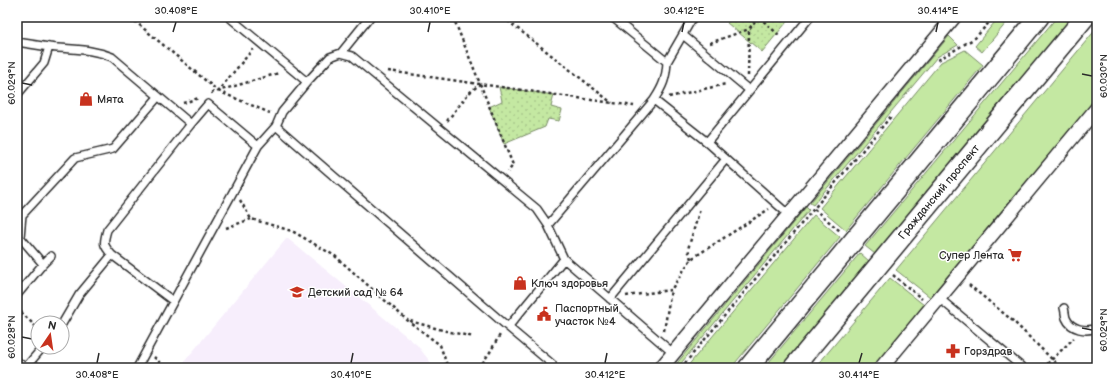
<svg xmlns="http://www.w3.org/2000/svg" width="1114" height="385" font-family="'Balsamiq Sans',sans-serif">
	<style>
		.built { fill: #f7eefc }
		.green { fill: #c4e8a2; stroke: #788a66 }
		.park { fill: url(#park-dots); stroke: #788a66 }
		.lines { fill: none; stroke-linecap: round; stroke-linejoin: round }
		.service-casing { stroke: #2b2b2b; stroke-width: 10 }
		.minor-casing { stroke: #2b2b2b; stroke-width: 16 }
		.secondary-casing { stroke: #2b2b2b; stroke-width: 22 }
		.path { stroke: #2b2b2b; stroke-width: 2.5; stroke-dasharray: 3 3; stroke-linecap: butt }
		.service { stroke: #fff; stroke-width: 7 }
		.minor { stroke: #fff; stroke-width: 13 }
		.secondary { stroke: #fff; stroke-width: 19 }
		.ticks { fill: none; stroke: #2b2b2b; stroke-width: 1.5 }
		.labels { text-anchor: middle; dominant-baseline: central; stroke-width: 3; stroke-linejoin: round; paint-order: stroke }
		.poi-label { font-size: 11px; fill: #2b2b2b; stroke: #fff; text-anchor: start }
		.street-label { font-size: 11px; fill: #2b2b2b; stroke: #fff }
		.neatline { fill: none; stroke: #2b2b2b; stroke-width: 1.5 }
		.ticks-label { font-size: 10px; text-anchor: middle; fill: #2b2b2b }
	</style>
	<defs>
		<pattern id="park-dots" width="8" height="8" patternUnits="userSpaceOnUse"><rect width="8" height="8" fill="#c4e8a2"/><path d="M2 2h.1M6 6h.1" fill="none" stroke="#a9c78c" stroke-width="1.8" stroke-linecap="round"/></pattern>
	</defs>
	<rect width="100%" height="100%" fill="#fff"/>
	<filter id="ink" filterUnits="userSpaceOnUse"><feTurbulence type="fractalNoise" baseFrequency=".025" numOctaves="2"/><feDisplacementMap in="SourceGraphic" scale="8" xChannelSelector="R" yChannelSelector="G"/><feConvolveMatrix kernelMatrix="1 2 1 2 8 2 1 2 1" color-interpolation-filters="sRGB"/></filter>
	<g filter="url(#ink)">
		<path class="built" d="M287,238L417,345L435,368H179Z"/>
		<path class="green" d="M999,17H1001L1007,22L982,52L975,46Z
			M1057,17H1072L875,254L865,246Z
			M1097,28V97L930,297L896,270Z
			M949,36L958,45L937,57L813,205L810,203Z
			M965,50L983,65L846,230L820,208L941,62Z
			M806,207L809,210L677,368H673Z
			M814,215L840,237L731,368H686Z
			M860,253L869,261L781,368H764Z
			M890,278L924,305L872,368H815Z"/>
		<path class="park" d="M732,17H791L762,52L727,23Z
			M499,87L554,95L551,107L562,110L559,121L548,119L545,127L504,144L489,107L502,101Z"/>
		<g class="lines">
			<defs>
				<path id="service" d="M229,17L307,82
					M370,17L341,53L352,56L537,209L548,225L654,100L707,142
					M612,17L667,62C666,79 663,86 654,100
					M683,35L749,90
					M17,42L49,47
					M341,53L330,57L307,82L282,112L276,126L508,327L564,259
					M667,62L693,17
					M17,95L44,63L49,47C72,50 90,48 112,57L191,124
					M789,215L707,142L810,17
					M548,225L564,259L673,353
					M112,255C103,245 103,244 107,230L191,124L208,104L258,146
					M43,264L51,256
					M17,295L43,264L20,237L22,215L75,158L113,149L158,97
					M939,298L1023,368
					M610,299L726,159
					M1064,308C1065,311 1065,315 1066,318C1071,330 1086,332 1097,328
					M62,324L79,295L112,255L173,301
					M508,327L552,364L548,368
					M17,361L25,368
					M25,368L43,347
					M137,368L258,146L276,126"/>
				<path id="minor" d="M661,368L954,17
					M881,368L1097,108"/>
				<path id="secondary" d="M748,368L1039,17
					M793,368L1085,17"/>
			</defs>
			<use href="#service" class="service-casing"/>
			<use href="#minor" class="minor-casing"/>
			<use href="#secondary" class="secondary-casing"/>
			<path class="path" d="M130,17L218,91L253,49
				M453,17L513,165L508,172
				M503,17L612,103
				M759,17L781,37
				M710,43L749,29
				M938,60L975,38L994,17
				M388,71L634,106
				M748,76L749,29L758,17
				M218,91L270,113
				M211,93L279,73
				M669,97L726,84
				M183,103L199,98
				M447,121L469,93L480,84
				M240,200L251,219L292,231L335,256L407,320L440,345L448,368
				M814,209L840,231
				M226,228L251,219
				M691,259L688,249L700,209
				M893,275L922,299
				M969,285L1013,321L1061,368
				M626,296L671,290L691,259L769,209
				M17,308L38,329
				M410,321L446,331L474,337
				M664,331L671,290
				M154,357L161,364V368
				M479,368L490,352L501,333
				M681,368L892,115
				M1043,368L1074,338"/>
			<use href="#service" class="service"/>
			<use href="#minor" class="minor"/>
			<use href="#secondary" class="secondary"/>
		</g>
	</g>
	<path class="ticks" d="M173,32L176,22M428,32L430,22M682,32L684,22M936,32L938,22M1082,74L1092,76M22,83L32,85M1082,328L1092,330M22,337L32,339M97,363L99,353M351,363L353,353M605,363L607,353M859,363L862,353"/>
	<defs>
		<symbol id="shop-bare" viewBox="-9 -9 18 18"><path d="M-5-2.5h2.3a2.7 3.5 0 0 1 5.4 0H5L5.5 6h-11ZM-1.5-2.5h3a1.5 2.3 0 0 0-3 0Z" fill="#c8321e" stroke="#fff" stroke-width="2.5" paint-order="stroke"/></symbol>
		<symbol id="supermarket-bare" viewBox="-9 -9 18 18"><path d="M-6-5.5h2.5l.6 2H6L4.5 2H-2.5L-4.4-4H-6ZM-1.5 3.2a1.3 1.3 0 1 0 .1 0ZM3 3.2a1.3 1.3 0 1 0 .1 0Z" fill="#c8321e" stroke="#fff" stroke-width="2.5" paint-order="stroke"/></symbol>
		<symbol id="school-bare" viewBox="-9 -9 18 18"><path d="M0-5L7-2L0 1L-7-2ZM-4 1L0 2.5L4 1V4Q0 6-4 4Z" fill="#c8321e" stroke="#fff" stroke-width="2.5" paint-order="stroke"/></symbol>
		<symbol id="civic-bare" viewBox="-9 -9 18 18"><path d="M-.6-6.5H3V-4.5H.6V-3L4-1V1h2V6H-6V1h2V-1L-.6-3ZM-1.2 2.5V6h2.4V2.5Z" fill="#c8321e" stroke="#fff" stroke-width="2.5" paint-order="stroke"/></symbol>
		<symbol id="pharmacy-bare" viewBox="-9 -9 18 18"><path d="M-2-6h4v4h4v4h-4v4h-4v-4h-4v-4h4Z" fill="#c8321e" stroke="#fff" stroke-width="2.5" paint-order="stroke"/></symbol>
	</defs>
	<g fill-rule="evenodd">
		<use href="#shop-bare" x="76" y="89" width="20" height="20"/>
		<use href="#supermarket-bare" x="1005" y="245" width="20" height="20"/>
		<use href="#shop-bare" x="510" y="273" width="20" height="20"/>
		<use href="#school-bare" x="287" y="282" width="20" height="20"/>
		<use href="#civic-bare" x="534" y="304" width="20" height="20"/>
		<use href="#pharmacy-bare" x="943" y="341" width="20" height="20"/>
	</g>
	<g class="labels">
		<g class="poi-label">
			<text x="97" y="99">Мята</text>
			<text x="1004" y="255" text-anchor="end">Супер Лента</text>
			<text x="531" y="283">Ключ здоровья</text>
			<text x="308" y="292">Детский сад № 64</text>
			<text x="555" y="308">Паспортный<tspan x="555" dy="13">участок №4</tspan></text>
			<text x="964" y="351">Горздрав</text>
		</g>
		<g class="street-label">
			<text transform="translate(939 192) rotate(-50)">Гражданский проспект</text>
		</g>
	</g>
	<rect width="1114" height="385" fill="none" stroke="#fff" stroke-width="44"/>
	<g transform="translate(50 335) rotate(13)"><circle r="19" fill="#ffffff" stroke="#aaaaaa"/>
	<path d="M0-3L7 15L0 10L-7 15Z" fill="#c8321e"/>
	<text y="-6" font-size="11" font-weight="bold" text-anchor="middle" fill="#2b2b2b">N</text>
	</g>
	<rect x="22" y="22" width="1070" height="341" class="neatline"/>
	<g class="ticks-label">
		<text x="176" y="14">30.408°E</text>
		<text x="430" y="14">30.410°E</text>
		<text x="684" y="14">30.412°E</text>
		<text x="938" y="14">30.414°E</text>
		<text transform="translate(1103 76) rotate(-90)" y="4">60.030°N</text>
		<text transform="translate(11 83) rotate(-90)" y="4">60.029°N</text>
		<text transform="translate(1103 330) rotate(-90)" y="4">60.029°N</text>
		<text transform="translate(11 337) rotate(-90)" y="4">60.028°N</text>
		<text x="97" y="378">30.408°E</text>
		<text x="351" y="378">30.410°E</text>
		<text x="605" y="378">30.412°E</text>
		<text x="859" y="378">30.414°E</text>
	</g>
</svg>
